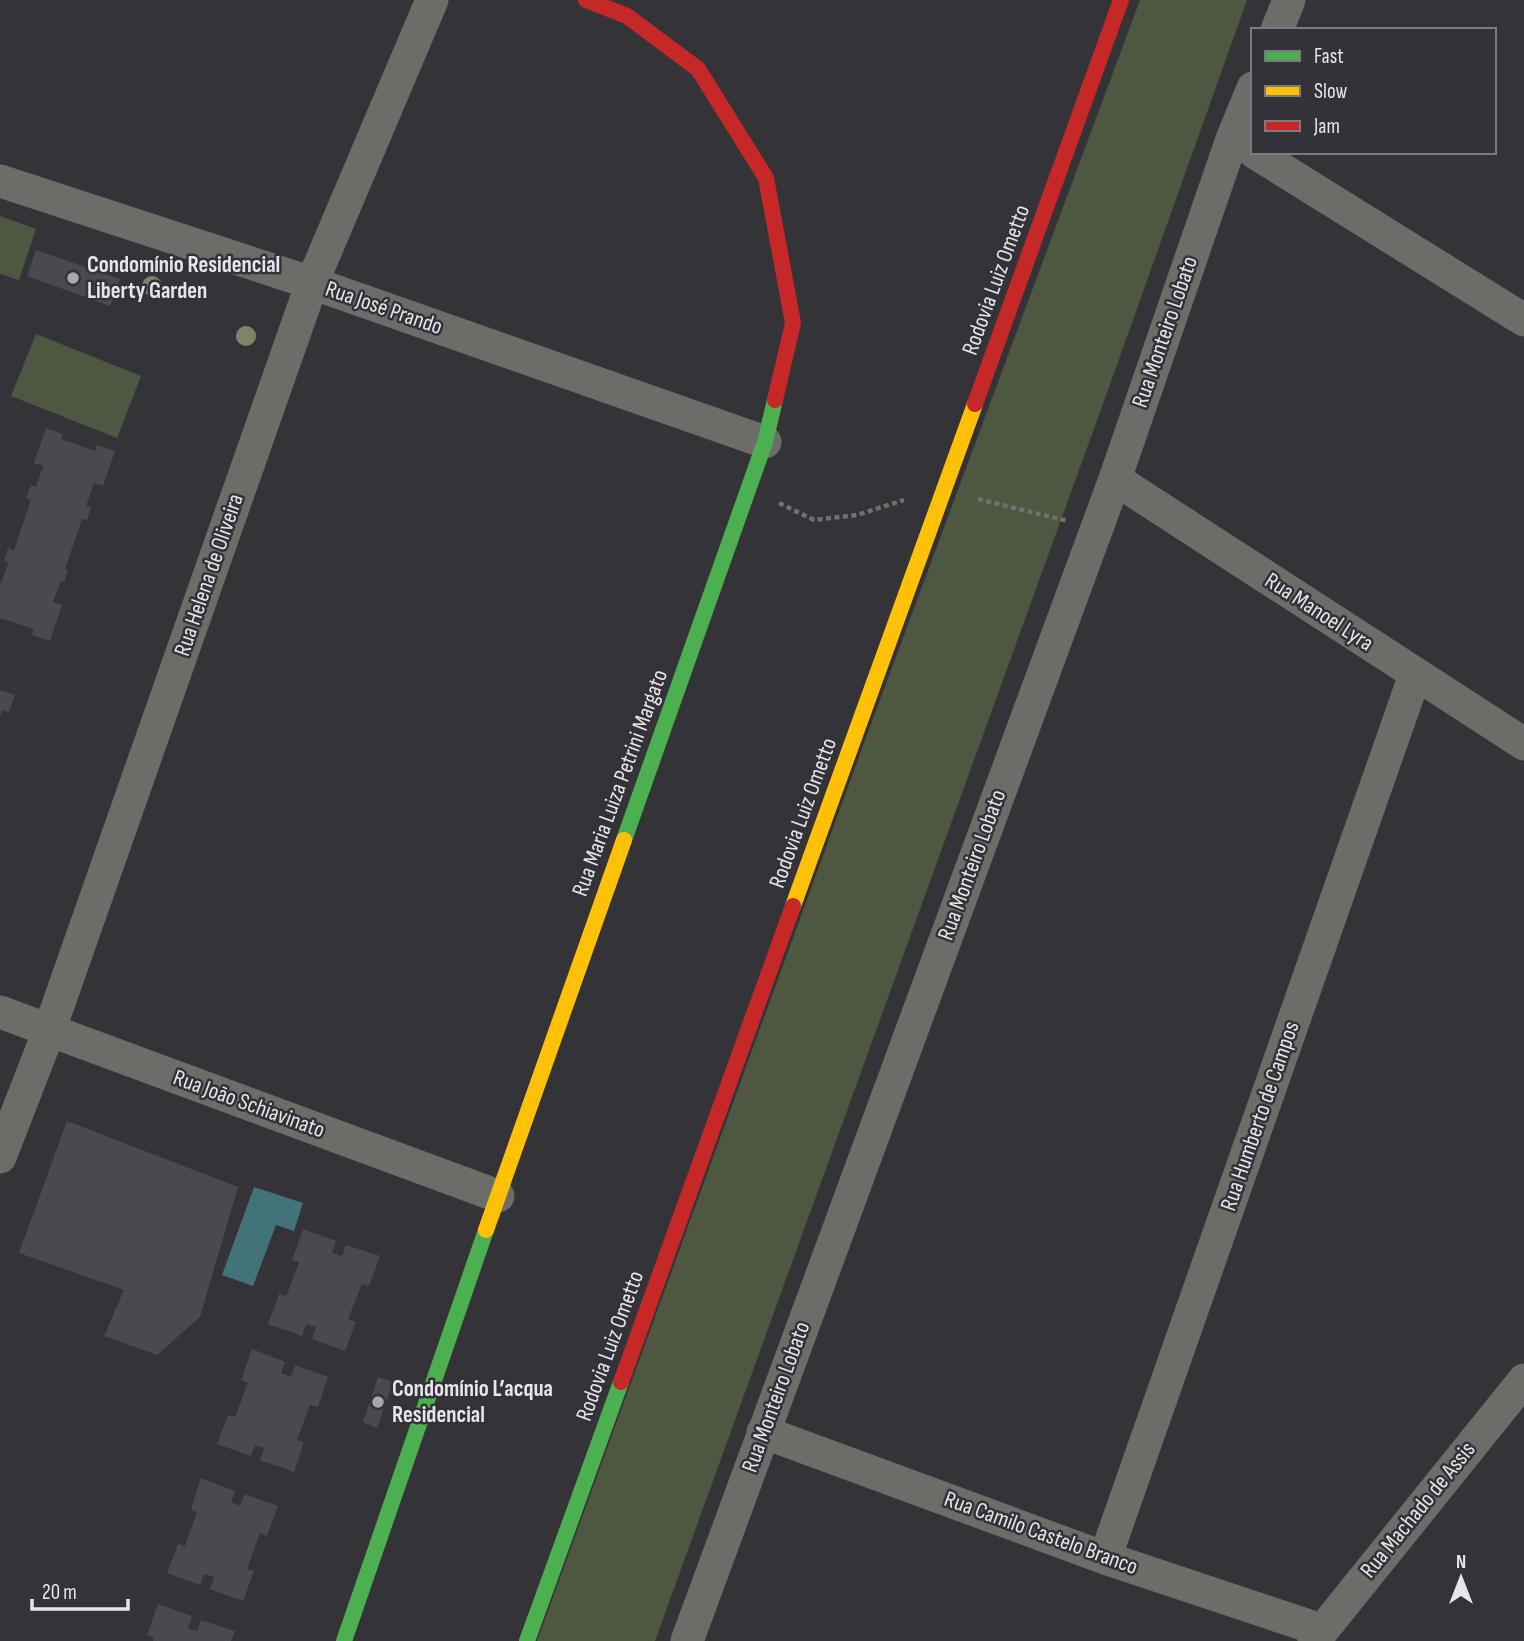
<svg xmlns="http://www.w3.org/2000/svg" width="1524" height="1641" font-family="'Sofia Sans Condensed',sans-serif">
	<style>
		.green { fill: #4e5740 }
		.water { fill: #417379 }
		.building { fill: #4b494d }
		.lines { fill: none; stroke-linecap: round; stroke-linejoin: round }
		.path { stroke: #70706f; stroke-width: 4.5; stroke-dasharray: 5 3.5; stroke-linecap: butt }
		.street { stroke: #6c6c68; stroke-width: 33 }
		.fast { stroke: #4caf50; stroke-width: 16 }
		.slow { stroke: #ffc107; stroke-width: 16 }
		.jam { stroke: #c62828; stroke-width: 16 }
		.tree { fill: #7a8665 }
		.poi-dot { fill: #a8a7ac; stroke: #333239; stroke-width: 2.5 }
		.labels { text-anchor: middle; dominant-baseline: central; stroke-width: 5; stroke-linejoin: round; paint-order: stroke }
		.poi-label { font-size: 23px; font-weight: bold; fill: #e6e5ea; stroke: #333239; text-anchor: start }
		.street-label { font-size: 23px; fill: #e6e5ea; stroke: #333239 }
	</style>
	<rect width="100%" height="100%" fill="#343338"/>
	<path class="green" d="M1140,0H1247L1108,390L655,1641H537L868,732Z
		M0,216L36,229L19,280L0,274Z
		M36,334L141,376L117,438L11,396Z"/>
	<path class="water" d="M254,1187L303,1203L294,1231L276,1225L253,1286L222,1275Z"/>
	<path class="building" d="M36,250L120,279L110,306L27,276Z
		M46,428L63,434L61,439L95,451L97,445L115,451L103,486L94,483L86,506L91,507L87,520L82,519L65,569L68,570L64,582L61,581L53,602L62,605L50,641L32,635L34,629L0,618V584L9,562L4,561L8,548L14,550L31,500L26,498L31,485L36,487L43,466L34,463Z
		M0,690L15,695L9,712L3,710L0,717Z
		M67,1121L238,1187L200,1317L157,1355L104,1336L124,1290L19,1253Z
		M303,1229L336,1241L332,1253L342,1256L346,1245L380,1256L369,1286L362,1284L348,1319L356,1322L345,1351L312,1339L316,1327L306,1324L302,1336L268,1324L279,1294L286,1296L291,1284L299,1262L292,1260Z
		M252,1349L285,1362L281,1373L291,1377L295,1365L328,1377L318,1407L310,1405L297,1440L304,1442L294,1472L260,1460L264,1448L255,1445L251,1456L217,1444L228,1415L235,1417L248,1383L241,1380Z
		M378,1377L393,1382L377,1428L363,1422Z
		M201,1478L235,1491L231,1502L240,1506L245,1494L278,1506L267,1536L260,1533L252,1555L247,1569L254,1571L243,1601L210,1589L214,1577L204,1574L200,1585L167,1573L178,1544L185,1546L197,1512L191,1509Z
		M158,1604L192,1616L188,1628L197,1631L201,1620L235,1631L231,1641H153L154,1637L147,1635Z"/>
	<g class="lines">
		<path class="path" d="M978,499L1068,521
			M779,503L814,520L857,515L904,500"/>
		<path class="street" d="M1277,30L1289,0
			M1254,152L1524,320
			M0,181L312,283L765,442
			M1115,479L1524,744
			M0,1012L498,1196
			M0,1157L49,1031L312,283L432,0
			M763,1432L1105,1558L1321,1630
			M1105,1558L1415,675
			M687,1641L1115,479L1232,139L1253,88
			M1314,1641L1524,1380"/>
		<path class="fast" d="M624,840L765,442L775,400
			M344,1641L486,1230
			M527,1641L621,1382"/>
		<path class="slow" d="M793,906L975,404
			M486,1230L624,840"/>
		<path class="jam" d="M586,0L627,16L698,69L766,178L793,323L775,400
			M975,404L1121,0
			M621,1382L793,906"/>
	</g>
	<g class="tree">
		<circle cx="152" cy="286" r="10"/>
		<circle cx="246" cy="336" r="10"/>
	</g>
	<g class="poi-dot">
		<circle cx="73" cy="278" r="7"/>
		<circle cx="378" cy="1402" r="7"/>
	</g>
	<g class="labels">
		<g class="poi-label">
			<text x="87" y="265">Condomínio Residencial<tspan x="87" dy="26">Liberty Garden</tspan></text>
			<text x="392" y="1389">Condomínio L’acqua<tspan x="392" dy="26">Residencial</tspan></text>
		</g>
		<g class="street-label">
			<text transform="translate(996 280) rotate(-70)">Rodovia Luiz Ometto</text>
			<text transform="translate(384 308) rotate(19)">Rua José Prando</text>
			<text transform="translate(1165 332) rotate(-71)">Rua Monteiro Lobato</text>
			<text transform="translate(209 575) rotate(-71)">Rua Helena de Oliveira</text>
			<text transform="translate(1319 612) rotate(33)">Rua Manoel Lyra</text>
			<text transform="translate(620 783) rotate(-70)">Rua Maria Luiza Petrini Margato</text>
			<text transform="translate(803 813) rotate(-70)">Rodovia Luiz Ometto</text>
			<text transform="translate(972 865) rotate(-70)">Rua Monteiro Lobato</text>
			<text transform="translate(249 1104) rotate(20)">Rua João Schiavinato</text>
			<text transform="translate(1260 1116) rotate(-71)">Rua Humberto de Campos</text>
			<text transform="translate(610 1346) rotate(-70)">Rodovia Luiz Ometto</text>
			<text transform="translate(776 1397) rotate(-70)">Rua Monteiro Lobato</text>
			<text transform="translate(1418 1510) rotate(-51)">Rua Machado de Assis</text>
			<text transform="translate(1041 1533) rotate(20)">Rua Camilo Castelo Branco</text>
		</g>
	</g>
	<rect x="1251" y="28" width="245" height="126" fill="#333239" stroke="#7b7a80" stroke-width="2"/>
	<rect x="1265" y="51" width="35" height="10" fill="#4caf50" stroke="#7b7a80" stroke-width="2"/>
	<text x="1314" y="63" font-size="21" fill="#e6e5ea">Fast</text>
	<rect x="1265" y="86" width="35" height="10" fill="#ffc107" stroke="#7b7a80" stroke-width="2"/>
	<text x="1314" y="98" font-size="21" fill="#e6e5ea">Slow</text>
	<rect x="1265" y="121" width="35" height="10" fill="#c62828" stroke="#7b7a80" stroke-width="2"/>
	<text x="1314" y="133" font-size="21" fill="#e6e5ea">Jam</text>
	<g transform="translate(1461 1578)" stroke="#333239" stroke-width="5" paint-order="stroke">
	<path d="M0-5L12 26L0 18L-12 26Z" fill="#e6e5ea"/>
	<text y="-10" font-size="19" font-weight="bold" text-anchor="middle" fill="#e6e5ea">N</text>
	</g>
	<path d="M32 1599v10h96v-10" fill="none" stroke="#e6e5ea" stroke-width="3.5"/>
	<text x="42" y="1599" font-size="21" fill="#e6e5ea" stroke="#333239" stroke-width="5" paint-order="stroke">20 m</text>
</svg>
